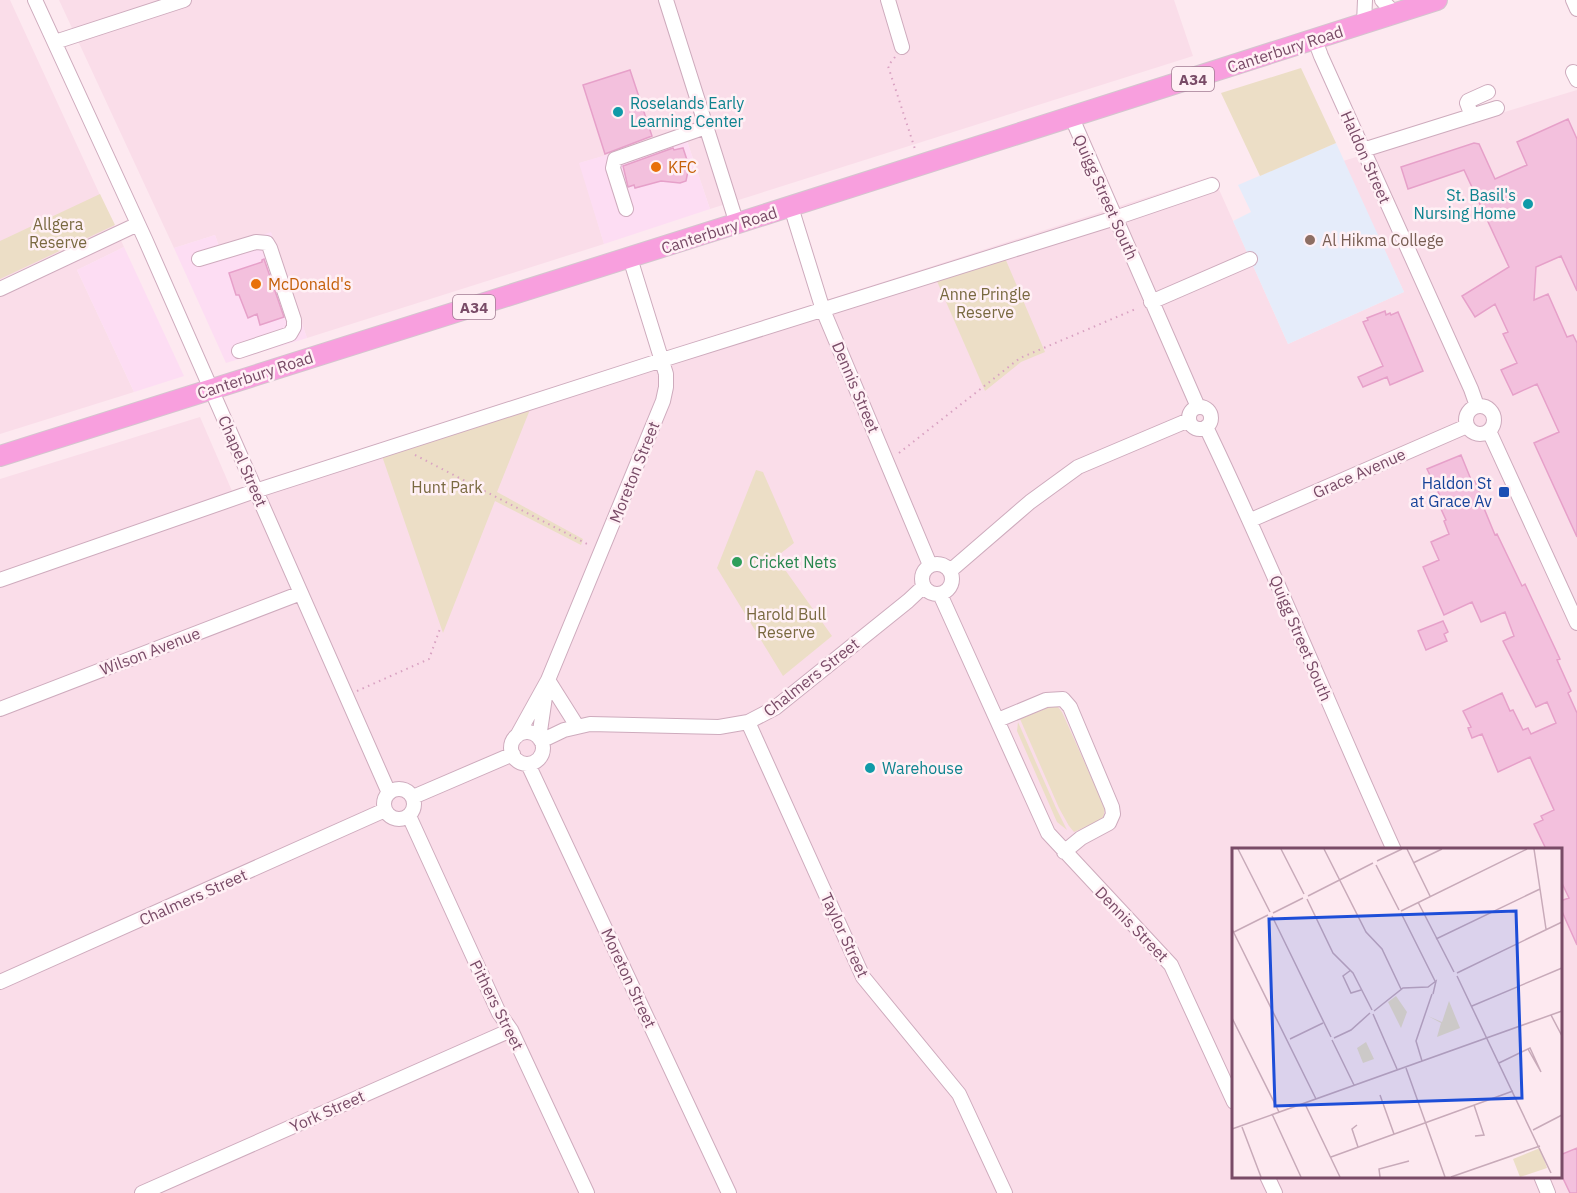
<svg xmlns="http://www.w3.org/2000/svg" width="1577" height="1193" font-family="'IBM Plex Sans',sans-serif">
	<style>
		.residential { fill: #fadde9; fill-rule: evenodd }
		.commercial { fill: #fdddf3 }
		.education { fill: #e5ecfa }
		.green { fill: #ecdec6 }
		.building { fill: #f3c0dd; stroke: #e6a0c9; stroke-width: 1.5 }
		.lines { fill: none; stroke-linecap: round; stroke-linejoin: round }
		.minor-casing { stroke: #ceabbd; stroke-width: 16 }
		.highway-casing { stroke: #d4c5ce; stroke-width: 22 }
		.path { stroke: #d9a2c2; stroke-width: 2; stroke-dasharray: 1.5 4.5; stroke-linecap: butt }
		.minor { stroke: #fff; stroke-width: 14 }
		.highway { stroke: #f89fde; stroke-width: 20 }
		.culture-dot { fill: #0f9aa8; stroke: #fff0f5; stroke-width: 2 }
		.food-dot { fill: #e8710a; stroke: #fff0f5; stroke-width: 2 }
		.education-dot { fill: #8d6e63; stroke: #fff0f5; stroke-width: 2 }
		.transit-dot { fill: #1a4fb4; stroke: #fff0f5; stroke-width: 2 }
		.leisure-dot { fill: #2e9e5b; stroke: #fff0f5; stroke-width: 2 }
		.labels { text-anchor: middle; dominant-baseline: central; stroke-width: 5; stroke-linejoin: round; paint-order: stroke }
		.shield { fill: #fff0f5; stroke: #a17c92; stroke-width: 1.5 }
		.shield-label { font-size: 15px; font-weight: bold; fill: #794b67 }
		.street-label { font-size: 16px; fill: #794b67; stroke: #fff0f5 }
		.culture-label { font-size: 16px; fill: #0d838f; stroke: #fff0f5; text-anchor: start }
		.food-label { font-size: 16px; fill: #c56008; stroke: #fff0f5; text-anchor: start }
		.park-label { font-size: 16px; fill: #796940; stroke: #fff0f5 }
		.education-label { font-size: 16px; fill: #785e54; stroke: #fff0f5; text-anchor: start }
		.transit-label { font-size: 16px; fill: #164399; stroke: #fff0f5; text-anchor: end }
		.leisure-label { font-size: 16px; fill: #27864d; stroke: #fff0f5; text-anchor: start }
		.inset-road { fill: none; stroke: #c8aab9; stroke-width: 1.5 }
		.view { fill: #1d4ed8; fill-opacity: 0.15; stroke: #1d4ed8; stroke-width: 3 }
		.inset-edge { fill: none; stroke: #794b67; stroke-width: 3 }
	</style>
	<rect width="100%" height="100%" fill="#fde9f0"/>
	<path class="residential" d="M0,0H10L124,247L77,270L134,392L0,434Z
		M59,0H1174L1193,56L710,209L684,132L580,163L604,244L307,338L271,233L220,249L215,235L174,248Z
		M1577,90V1193H0V479L200,417L232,491L1213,176L1288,344L1404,292L1343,161ZM1234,850H1560V1176H1234Z"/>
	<path class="commercial" d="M684,132L710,209L604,244L579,163Z
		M271,232L307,338L226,363L174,248L215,235L220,249Z
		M124,247L184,376L134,392L77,270Z"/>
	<path class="education" d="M1336,143L1404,292L1288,344L1233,221L1251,212L1238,185Z"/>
	<path class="green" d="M1301,68L1336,143L1260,176L1221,93Z
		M100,194L115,225L0,279V241Z
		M1005,258L1045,352L1021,362L985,391L936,279Z
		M531,407L497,492L583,539L581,545L495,501L443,633L382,456Z
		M756,470L763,472L794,543L776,557L832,636L783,676L717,568Z
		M1052,706L1058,707L1062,712L1105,808L1103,819L1074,832L1069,826L1059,808L1020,719Z
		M1018,722L1056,808L1067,830L1057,822L1017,731Z"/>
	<path class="building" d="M630,70L652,136L605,154L583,85Z
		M1568,119L1577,139V291L1561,256L1536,267L1534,300L1548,294L1567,337L1573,335L1577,343V537L1534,443L1559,432L1537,384L1513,395L1501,370L1517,363L1503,334L1508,332L1495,304L1475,317L1462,296L1509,267L1464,170L1408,189L1401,167L1474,143L1479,144L1495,179L1527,165L1517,142Z
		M673,148L674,150L683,148L689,166L686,181L680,183L661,181L635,188L634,185L628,187L623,166Z
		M264,259L284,317L260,325L257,314L248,318L239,295H236L229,273L262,262V260Z
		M1385,311L1386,315L1390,313L1391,315L1398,312L1423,371L1390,385L1387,377L1363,387L1358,377L1383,366L1363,322L1368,320L1367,318Z
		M1461,455L1472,482L1475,481L1483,500L1481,501L1495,535L1497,534L1522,586L1525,584L1560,659L1557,660L1571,691L1568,693L1577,713V945L1560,907V901L1569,898L1560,879V849H1546L1534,824L1543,820L1541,816L1554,810L1530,757L1498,772L1482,734L1472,738L1468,728L1471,727L1463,711L1502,693L1510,711L1513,710L1523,730L1528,728L1531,734L1556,723L1547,702L1536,707L1503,641L1514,636L1505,612L1481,622L1472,602L1444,615L1423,567L1439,560L1431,542L1449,534L1444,521L1446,520L1436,498L1440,496L1427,469Z
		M1443,621L1448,632L1444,634L1447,641L1426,650L1418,631Z
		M1577,1148V1193H1570L1560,1172V1155Z"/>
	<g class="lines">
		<defs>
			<path id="minor" d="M35,0L145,239L389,793
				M666,0L737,224
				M888,0L902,47
				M1382,0L1395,14
				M1573,0L1577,9
				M1364,23L1365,0
				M1315,40L1321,56L1471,389L1477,406
				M55,42L184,0
				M1573,72L1577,80
				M1472,116L1467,103L1468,101L1488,92
				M1072,118L1198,407
				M1363,150L1497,108
				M791,207L823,310L930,565
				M626,209L613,168L615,159L706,127
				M199,259L256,242L267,243L270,248L294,320V327L290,334L239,351
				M0,289L138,224
				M1151,302L1250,259
				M1466 420a14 14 0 1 1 28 0a14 14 0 1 1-28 0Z
				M1189 418a11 11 0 1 1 22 0a11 11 0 1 1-22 0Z
				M1206,427C1273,566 1330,709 1394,850
				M1489,431L1577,623
				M1251,520L1467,426
				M922 579a15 15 0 1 1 30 0a15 15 0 1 1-30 0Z
				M950,571L1030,502L1078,467L1189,420
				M0,580L255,491L662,360L1115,218L1212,185
				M940,594L1048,833L1171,965L1234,1102
				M548,680L577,726
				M0,709L301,593
				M998,720L1046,700L1063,699L1070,707L1112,807L1113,814L1109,823L1081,838L1064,852
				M748,722L863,977L959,1094L1005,1193
				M511 748a16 16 0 1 1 32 0a16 16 0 1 1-32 0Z
				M517,736L548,680L663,401L666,387V374L630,258
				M539,738L546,690
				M541,741L564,730L590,724L719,727L748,722L775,708L908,601L924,586
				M528,764L729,1193
				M384 804a15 15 0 1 1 30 0a15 15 0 1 1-30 0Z
				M413,797L513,754
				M409,816L499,1013L511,1030L587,1193
				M0,982L385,810
				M1267,1176L1275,1193
				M1541,1176L1548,1193
				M142,1193L511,1030"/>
			<path id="highway" d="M0,456C480,306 958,153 1437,0"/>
		</defs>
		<use href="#minor" class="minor-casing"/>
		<use href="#highway" class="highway-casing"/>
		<path class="path" d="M895,57L888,66L915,149
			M899,453L1020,358L1138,308
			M415,455L589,545
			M357,691L429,659L441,626"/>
		<use href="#minor" class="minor"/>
		<use href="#highway" class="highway"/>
	</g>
	<g class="culture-dot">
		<circle cx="618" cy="112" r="6"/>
		<circle cx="1528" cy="204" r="6"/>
		<circle cx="870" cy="768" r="6"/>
	</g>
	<g class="food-dot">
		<circle cx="656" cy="167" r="6"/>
		<circle cx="256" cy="284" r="6"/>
	</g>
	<circle class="education-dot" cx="1310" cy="240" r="6"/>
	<rect class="transit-dot" x="1498" y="486" width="12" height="12" rx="3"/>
	<circle class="leisure-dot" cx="737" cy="562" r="6"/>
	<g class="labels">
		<g class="shield">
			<rect x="1172" y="67" width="42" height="24" rx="4.5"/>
			<rect x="453" y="295" width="42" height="24" rx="4.5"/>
		</g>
		<g class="shield-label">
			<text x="1193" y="79">A34</text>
			<text x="474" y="307">A34</text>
		</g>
		<g class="street-label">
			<text transform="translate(1285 49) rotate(-18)">Canterbury Road</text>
			<text transform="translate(1366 157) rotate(66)">Haldon Street</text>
			<text transform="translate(1106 197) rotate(66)">Quigg Street South</text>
			<text transform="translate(719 230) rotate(-18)">Canterbury Road</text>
			<text transform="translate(255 375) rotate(-18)">Canterbury Road</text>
			<text transform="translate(856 387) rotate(67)">Dennis Street</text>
			<text transform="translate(243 461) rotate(66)">Chapel Street</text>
			<text transform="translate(634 472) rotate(-68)">Moreton Street</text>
			<text transform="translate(1359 473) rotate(-24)">Grace Avenue</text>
			<text transform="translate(1301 638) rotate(67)">Quigg Street South</text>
			<text transform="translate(150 651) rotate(-21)">Wilson Avenue</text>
			<text transform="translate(811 677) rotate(-38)">Chalmers Street</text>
			<text transform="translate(193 897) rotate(-24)">Chalmers Street</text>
			<text transform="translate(1132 924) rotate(46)">Dennis Street</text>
			<text transform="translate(845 935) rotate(65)">Taylor Street</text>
			<text transform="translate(629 978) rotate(65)">Moreton Street</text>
			<text transform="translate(497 1005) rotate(63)">Pithers Street</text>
			<text transform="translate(327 1111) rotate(-24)">York Street</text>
		</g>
		<g class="culture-label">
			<text x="630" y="103">Roselands Early<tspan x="630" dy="18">Learning Center</tspan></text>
			<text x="1516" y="195" text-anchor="end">St. Basil's<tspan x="1516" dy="18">Nursing Home</tspan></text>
			<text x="882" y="768">Warehouse</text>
		</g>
		<g class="food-label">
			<text x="668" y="167">KFC</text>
			<text x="268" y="284">McDonald's</text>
		</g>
		<g class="park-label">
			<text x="58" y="224">Allgera<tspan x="58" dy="18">Reserve</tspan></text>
			<text x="985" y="294">Anne Pringle<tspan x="985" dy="18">Reserve</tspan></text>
			<text x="447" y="487">Hunt Park</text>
			<text x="786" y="614">Harold Bull<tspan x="786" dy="18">Reserve</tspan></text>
		</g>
		<g class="education-label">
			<text x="1322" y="240">Al Hikma College</text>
		</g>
		<g class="transit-label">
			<text x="1492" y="483">Haldon St<tspan x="1492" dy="18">at Grace Av</tspan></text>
		</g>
		<g class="leisure-label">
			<text x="749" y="562">Cricket Nets</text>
		</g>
	</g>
	<g transform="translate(1232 848)">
		<rect width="330" height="330" fill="#fde9f0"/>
		<path d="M164,148L175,164L169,180L156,154ZM217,153L228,180L205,189L209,175L196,168L210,174ZM134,194L142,211L131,215L125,200ZM308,300L315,320L288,329L281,311Z" fill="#ecdec6"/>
		<path class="inset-road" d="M6,1L38,64M49,1L72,46M92,1L134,84L150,101L169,141M175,1L198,48M302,1L314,81M145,13L170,1M181,15L210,1M144,17L167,62M76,48L141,15M75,51L101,105L121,125L140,162M186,54L222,124M169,63L295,1M41,65L71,50M169,65L203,133M40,68L99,189M0,81L84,251M2,84L36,67M204,91L308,41M119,122L111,128L119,145L129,142M225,125L330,74M225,128L319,325M240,158L330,120M142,163L171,140L196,139L204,133L201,146M141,166L165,221M319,167L330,188M0,170L47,264M102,190L119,182L138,165M58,191L91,175M100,192L122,237M190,213L184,193L200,146M267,215L298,200L309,224L296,201M174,220L213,329M148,247L162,286M73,256L108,329M242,257L252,287L243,288M40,266L69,329M125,277L120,281L126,299M10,279L29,329M0,281L330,163M301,282L330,267M99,309L281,243M148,329L147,321L177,313M219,329L308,298"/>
		<path class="view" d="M284,63L290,250L43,258L37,71Z"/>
		<rect width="330" height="330" class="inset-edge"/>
	</g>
</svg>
